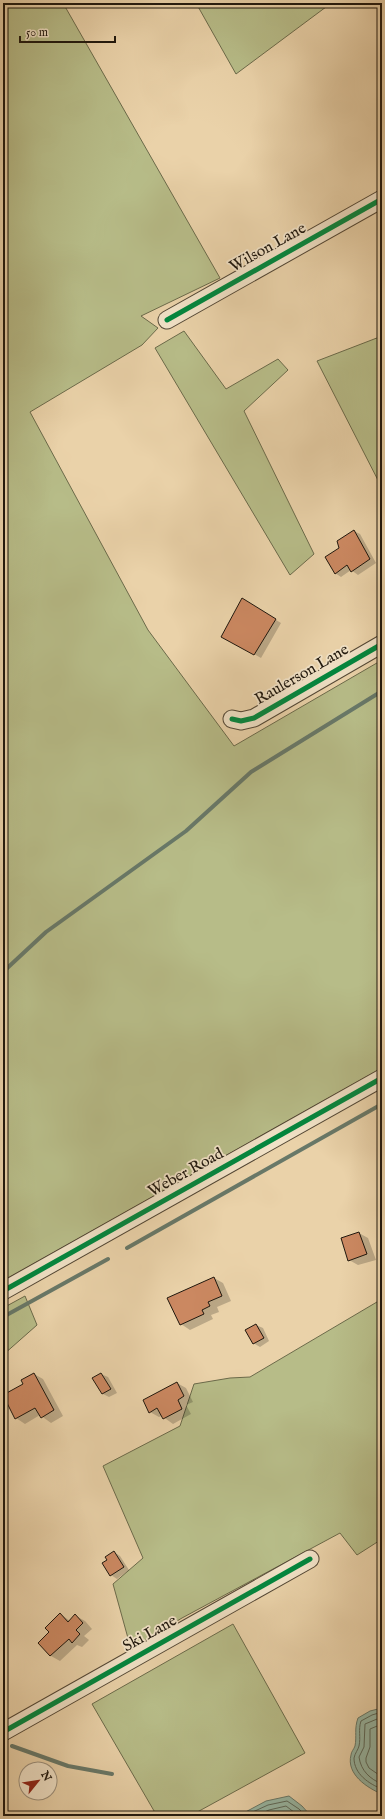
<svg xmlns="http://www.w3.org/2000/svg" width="385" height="1819" font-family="'IM FELL English',serif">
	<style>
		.green { fill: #b7bc88; stroke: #6b6a4a }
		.water { fill: #98b8a5; stroke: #687868 }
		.shadow { fill: #0003 }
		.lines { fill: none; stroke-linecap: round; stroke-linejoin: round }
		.shore { stroke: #5c6859; stroke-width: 1 }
		.stream { stroke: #687868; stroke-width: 4 }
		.building { fill: #cb8861; stroke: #1f170d }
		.minor-casing { stroke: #524634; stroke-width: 19 }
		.minor { stroke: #f1e2c7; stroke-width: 17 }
		.cycleway-casing { stroke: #f1e2c7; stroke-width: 8 }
		.cycleway { stroke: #00873e; stroke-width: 5 }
		.labels { text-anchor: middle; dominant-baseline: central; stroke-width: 3.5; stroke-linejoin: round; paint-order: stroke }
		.street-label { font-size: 16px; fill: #1f170d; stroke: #f1e2c7 }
	</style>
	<rect width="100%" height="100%" fill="#ead2a9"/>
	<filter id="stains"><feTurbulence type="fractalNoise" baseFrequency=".005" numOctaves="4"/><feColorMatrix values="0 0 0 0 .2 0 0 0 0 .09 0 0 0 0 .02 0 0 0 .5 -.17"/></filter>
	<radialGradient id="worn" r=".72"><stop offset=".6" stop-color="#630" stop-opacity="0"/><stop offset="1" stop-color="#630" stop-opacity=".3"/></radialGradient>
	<path class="green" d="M3,3H63L220,278L141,316L158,328L142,345L30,412L148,630L234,746L382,660V1068L3,1281Z
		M196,3H329L330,4L236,74Z
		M184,331L226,389L278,359L288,370L244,411L314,554L290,575L155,348Z
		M382,336V488L317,361Z
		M25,1296L37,1325L3,1355V1308Z
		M382,1299V1539L357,1555L340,1533L182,1618L131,1649L113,1584L143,1558L103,1466L180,1426L194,1384L230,1378L250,1377Z
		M233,1624L305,1753L190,1816H157L92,1704Z"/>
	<path class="water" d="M382,1708V1794C367,1788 346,1774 351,1755C351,1752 354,1749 355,1746C357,1736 354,1729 358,1718L370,1711Z
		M289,1796L302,1806L311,1816H238L266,1801Z"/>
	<path class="shadow" d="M354,531L360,534L376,563L358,575L351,570L341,577L335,573L340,549Z
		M248,603L281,623L261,658L223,636Z
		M382,1225V1244L378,1227Z
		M359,1233L368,1238L376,1260L358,1265L349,1260Z
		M214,1278L223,1283L231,1301L217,1307L219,1312L211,1315L213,1319L190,1330L181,1324Z
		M256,1325L263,1328L269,1341L260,1347L253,1343Z
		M34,1374L43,1379L63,1416L51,1423L40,1415L25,1424L16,1418Z
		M101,1374L108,1377L117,1393L109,1397L103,1394L94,1378Z
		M177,1383L186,1388L193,1402L186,1405L191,1414L173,1424L162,1416L159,1417L150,1412Z
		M114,1552L120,1556L129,1570L117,1579L111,1575L108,1560Z
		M60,1614L70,1621L76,1616L85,1621L92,1629L84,1636L89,1640L82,1647L77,1645L60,1661L51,1656L39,1643L50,1632Z"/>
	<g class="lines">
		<path class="shore" d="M382,1712L372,1715L361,1721C358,1730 361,1737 359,1746C358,1750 355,1753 354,1758C354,1774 369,1784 382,1789
			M382,1717L365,1724L364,1747L359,1757C361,1771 370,1779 382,1784
			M382,1724L370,1729V1747L366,1758V1762L369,1768L382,1777
			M244,1816L268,1805L287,1801L299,1809L306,1816
			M256,1816L269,1810L286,1806L299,1816"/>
		<path class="stream" d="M3,972L46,932L186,831L251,772L382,691
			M127,1248L382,1104
			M3,1317L108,1259
			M12,1746L68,1766L112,1774"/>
	</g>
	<path class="building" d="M354,530L370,559L351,572L347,565L335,574L325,557L339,548L337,541Z
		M242,598L276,619L254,655L221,637Z
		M359,1232L367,1254L348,1261L341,1238Z
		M214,1277L222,1296L208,1302L210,1306L202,1310L204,1314L180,1325L167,1298Z
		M256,1324L264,1338L253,1344L245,1330Z
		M34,1373L54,1410L41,1418L35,1408L15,1419L3,1395L23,1384L21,1380Z
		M101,1373L111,1389L102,1394L92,1378Z
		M177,1382L184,1396L178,1400L182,1409L163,1419L157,1408L149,1413L143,1400Z
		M114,1551L124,1567L110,1576L102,1563L107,1560L105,1557Z
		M60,1613L68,1622L75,1614L83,1623L76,1630L80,1634L72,1643L69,1639L50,1656L38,1643L49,1632L45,1628Z"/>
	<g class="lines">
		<defs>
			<path id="minor" d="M167,320L382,199
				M232,719L241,721L254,718L382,644
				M3,1291L382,1078
				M3,1732L310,1559"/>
		</defs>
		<use href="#minor" class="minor-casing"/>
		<use href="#minor" class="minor"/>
		<defs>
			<path id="cycleway" d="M167,320L382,199
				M232,719L241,721L254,718L382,644
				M3,1291L382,1078
				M3,1732L310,1559"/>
		</defs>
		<use href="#cycleway" class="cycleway-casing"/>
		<use href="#cycleway" class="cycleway"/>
	</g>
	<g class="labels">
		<g class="street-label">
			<text transform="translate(268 248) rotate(-29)">Wilson Lane</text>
			<text transform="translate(302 675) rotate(-30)">Raulerson Lane</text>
			<text transform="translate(186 1173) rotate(-29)">Weber Road</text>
			<text transform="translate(150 1634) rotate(-29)">Ski Lane</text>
		</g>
	</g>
	<rect width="385" height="1819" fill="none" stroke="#ead2a9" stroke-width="16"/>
	<rect x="4" y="4" width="377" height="1811" fill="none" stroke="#1f170d" stroke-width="2"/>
	<rect x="8" y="8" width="369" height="1803" fill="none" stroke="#1f170d"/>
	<g transform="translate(38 1781) rotate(60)"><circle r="19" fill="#f1e2c7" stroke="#9d917d"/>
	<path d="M0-3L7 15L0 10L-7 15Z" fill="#8f2418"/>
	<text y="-6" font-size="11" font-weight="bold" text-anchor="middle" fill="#1f170d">N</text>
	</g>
	<path d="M20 36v6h95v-6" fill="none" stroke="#1f170d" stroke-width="2"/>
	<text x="26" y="36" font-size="12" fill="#1f170d" stroke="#f1e2c7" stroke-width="3" paint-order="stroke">50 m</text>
	<rect width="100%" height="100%" filter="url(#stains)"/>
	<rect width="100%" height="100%" fill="url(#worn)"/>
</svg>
